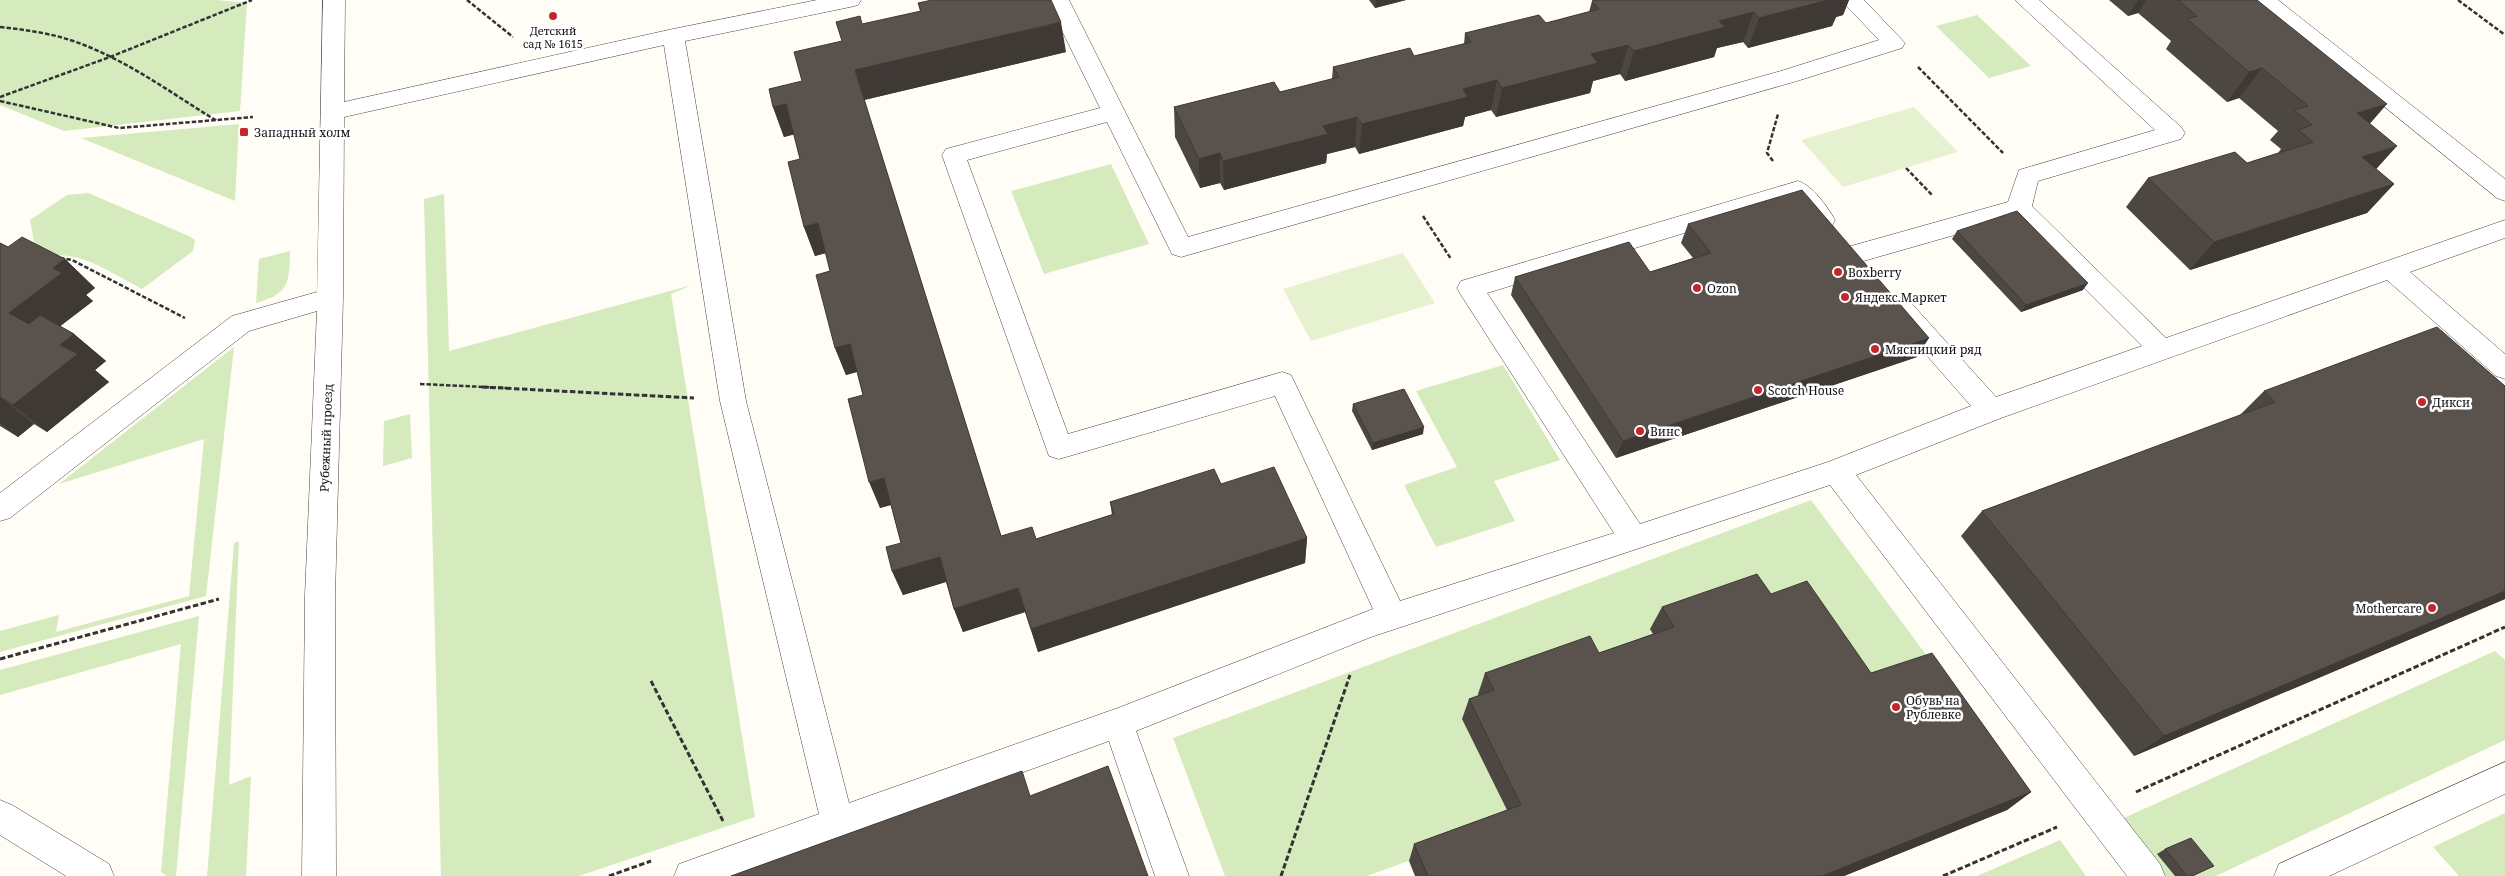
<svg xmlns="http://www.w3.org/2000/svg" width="2505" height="876" font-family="'Noto Serif',serif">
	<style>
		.green { fill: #d5ebbd }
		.pitch { fill: #e6f2cf }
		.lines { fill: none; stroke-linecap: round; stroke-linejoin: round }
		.minor-casing { stroke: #444; stroke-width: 1 }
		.path-far1 { stroke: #333; stroke-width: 2.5; stroke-dasharray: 4.5 2; stroke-linecap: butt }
		.path { stroke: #333; stroke-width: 3; stroke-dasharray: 5.5 2.5; stroke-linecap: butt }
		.minor { fill: #fff; fill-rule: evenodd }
		.wall { fill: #4d4742 }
		.shaded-wall { fill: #3f3936 }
		.building { fill: #5a524d; stroke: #3f3936 }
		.poi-dot { fill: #c4262e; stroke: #fff; stroke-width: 2 }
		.labels { text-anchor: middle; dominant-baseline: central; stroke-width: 5; stroke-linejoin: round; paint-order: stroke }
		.far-poi-label { font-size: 11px; fill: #111; stroke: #fff }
		.poi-label { font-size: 12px; fill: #111; stroke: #fff; text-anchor: start }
		.street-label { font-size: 12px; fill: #111; stroke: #fff }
	</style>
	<rect width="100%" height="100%" fill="#fffdf5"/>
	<path class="green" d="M0,0H217L247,3L240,111L64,131L0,105Z
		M1977,15L2031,66L1989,78L1936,26Z
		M239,124L235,201L81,138Z
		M1111,164L1149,244L1044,274L1011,191Z
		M88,193L189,236L195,240L193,251L142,289C109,272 76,246 37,258L30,220L67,195Z
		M444,194L449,351L692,285L671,294L755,817L579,876H441L424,199Z
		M290,251C289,283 290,293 256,303L259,259Z
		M234,347L206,596L0,652V631L59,615L56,632L189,596L204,439L59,484Z
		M1503,365L1560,460L1494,481L1515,521L1436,547L1404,485L1457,467L1416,391Z
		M410,414L412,458L383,466L384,421Z
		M1811,500L1933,664L1853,693L1651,629L1662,648L1487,710L1513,823L1367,876H1225L1173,738Z
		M239,541L229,785L251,776L246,876H207L234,543Z
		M199,616L176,876H166L161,872L181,644L0,695V670Z
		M2495,651L2505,660V740L2216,876H2159L2117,821Z
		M2505,813V876H2459L2433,847Z
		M2060,840L2086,876H1977Z"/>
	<path class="pitch" d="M1914,107L1958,152L1843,187L1801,140Z
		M1403,253L1435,303L1311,341L1283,289Z"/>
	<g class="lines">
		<defs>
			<path id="minor" d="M323,0H345L344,102L673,29L817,0H861L858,5L850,7L685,41L746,401L849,803L1118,708L1373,609L1275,396L1059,459L1049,456L942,155L946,149L1100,108L1047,0H1069L1188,237L1781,71L1879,40L1841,0H1864L1905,43L1902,48L1797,81L1181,257L1172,254L1169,248L1107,122L967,160L1068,434L1282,372L1291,375L1400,601L1614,533L1461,295L1457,288L1461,281L1798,181C1813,186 1827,206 1835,220L1832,226C1812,232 1804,214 1793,200L1487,293L1640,524L1828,462L1971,406L1894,318L1890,311L1894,304L1903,301L1912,304L1996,397L2142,346L2014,218L1853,264L1844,262L1841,255L1844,248L2008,202L2019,170L2155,130L2015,0H2039L2181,127L2185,133L2181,139L2038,181L2032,206L2166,338L2505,220V238L2410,272L2505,354V379L2496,376L2387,280L2001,418L1856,475L2160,864L2165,876H2127L1830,485L1371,637L1136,731L1189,876H1155L1109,741L737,876H674L679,864L819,814L720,401L664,45L344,117L343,298L335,596L336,876H302L305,596L317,311L249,331L10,518L0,521V493L232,316L317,292Z
				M2253,0H2278L2505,179V201L2497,198Z
				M2505,762V794L2329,876H2274L2279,864Z
				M0,800L12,805L109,864L114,876H66L0,835Z"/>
		</defs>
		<use href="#minor" class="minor-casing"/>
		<path class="path-far1" d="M467,0L513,37
			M2458,0L2505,35
			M0,27C26,30 51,33 76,42C127,60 171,93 217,121
			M1918,67L2003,153
			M0,97L110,57L252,0
			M0,101L119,128L253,117
			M1773,161L1767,153L1778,114
			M1906,168L1932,195
			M1423,216L1451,259
			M60,258L72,260L185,318
			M420,384L507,388"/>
		<path class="path" d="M482,387L694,398
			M0,659L219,599
			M651,681L723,821
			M2136,792L2505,627
			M609,876L651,861
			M1281,876L1350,675
			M1943,876L2057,827"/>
		<use href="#minor" class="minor"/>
	</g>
	<path class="wall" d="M1369,0H1406L1375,8Z
		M1595,0H1849L1843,15L1836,17L1832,26L1748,48L1743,42L1717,48L1714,57L1625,81L1620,74L1593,81L1590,93L1496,117L1491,110L1465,117L1463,126L1359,154L1355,147L1327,154L1326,163L1224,190L1220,183L1200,188L1175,137L1174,107L1280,92L1332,79L1333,67L1414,56L1464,44L1465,33L1546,23L1589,12L1592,1Z
		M2109,0H2257L2370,123L2376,169L2394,184L2367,213L2190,270L2126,207L2148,178L2247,163L2278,153L2281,149L2270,140L2278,131L2239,98L2227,102L2166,49L2171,41L2138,13L2128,16Z
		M918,3L1066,52L864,100L1001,536L1036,539L1112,515L1110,502L1221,484L1307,538L1305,563L1038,652L1025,612L963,632L954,609L946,582L903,595L892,571L901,543L891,505L880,508L863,395L857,372L846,375L835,348L830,271L826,253L815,256L804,227L800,159L794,134L784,137L773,107L802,81L842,41L920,11Z
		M1688,224L1917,357L1616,458L1511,295L1515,277L1650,272L1693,258L1681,243Z
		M1957,231L2083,290L2021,312L1952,239Z
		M0,243L8,247L65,259L95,288L86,295L93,301L60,326L74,334L106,361L95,370L109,382L47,432L34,424L18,437L0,426Z
		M2505,386V599L2134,756L1961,536L1982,511L2239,416L2264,391Z
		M1353,404L1423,434L1372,450L1352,411Z
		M1771,594L1871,673L2031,792L2007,810L1844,876H1415L1409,861L1414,844L1507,810L1462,719L1469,699L1479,696L1478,694L1485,673L1599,653L1653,634L1650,629L1662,607Z
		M2165,849L2214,866L2193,876H2175L2157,854Z"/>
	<path class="shaded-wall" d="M1376,0H1406L1375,8Z
		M1828,0H1849L1843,15L1836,17L1832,26L1748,48L1759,18Z
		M2138,0H2146L2138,13L2128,16Z
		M1754,12L1743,42L1717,48L1714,57L1625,81L1634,51L1719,21Z
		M1061,22L1066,52L864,100L855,70Z
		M1628,45L1620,74L1593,81L1590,93L1496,117L1502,88L1591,54Z
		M2262,68L2239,98L2227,102L2249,72Z
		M1497,80L1491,110L1465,117L1463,126L1359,154L1362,124L1463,89Z
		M786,104L796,134L784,137L773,107Z
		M2387,104L2361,134L2357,113Z
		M1357,117L1355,147L1327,154L1326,163L1224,190L1223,161L1323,126Z
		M2397,146L2370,176L2362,157Z
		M1220,153V183L1200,188L1199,159Z
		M2394,184L2367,213L2190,270L2214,242Z
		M818,223L829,252L815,256L804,227Z
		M65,259L95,288L86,295L93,301L41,341L9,313L53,268Z
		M2088,283L2083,290L2021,312L2026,305Z
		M74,334L106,361L95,370L109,382L47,432L13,405L60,345Z
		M1929,338L1917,357L1616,458L1623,441Z
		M850,344L860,371L846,375L835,348Z
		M0,397L34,424L18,437L0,423Z
		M1424,427L1423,434L1372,450L1373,443Z
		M884,478L894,504L880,508L869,482Z
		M1307,538L1305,563L1038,652L1031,629Z
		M940,557L949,581L903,595L892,571Z
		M1018,588L1025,612L963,632L954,609Z
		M2505,591V599L2134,756L2164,736Z
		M2031,792L2007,810L1844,876H1822Z"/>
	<path class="building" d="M932,0H1051L1061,22L855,70L1001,536L1032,527L1036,539L1114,514L1110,502L1214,469L1221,484L1274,467L1307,538L1031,629L1018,588L954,609L940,557L892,571L886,547L901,543L884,478L869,482L848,399L863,395L850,344L835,348L816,275L830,271L818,223L804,227L788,162L800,159L786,104L773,107L769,89L802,81L794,52L842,41L836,22L860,16L862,24L921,11L918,3Z
		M1595,0H1828L1759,18L1754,12L1719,21L1725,27L1634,51L1628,45L1591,54L1598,63L1502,88L1497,80L1463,89L1468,97L1362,124L1357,117L1323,126L1328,134L1223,161L1220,153L1199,159L1174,107L1274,82L1280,92L1339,77L1333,67L1410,48L1414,56L1471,42L1465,33L1539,15L1546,23L1599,9L1592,1Z
		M2178,0H2257L2387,104L2357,113L2397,146L2362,157L2394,184L2214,242L2148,178L2235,152L2247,163L2313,142L2298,130L2312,125L2294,110L2308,106L2262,68L2249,72L2187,19L2197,16Z
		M1802,190L1929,338L1623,441L1515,277L1629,242L1650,272L1711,253L1688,224Z
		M2017,211L2088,283L2026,305L1957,231Z
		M22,237L65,259L53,268L62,273L9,313L29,324L40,315L74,334L60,345L78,354L13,405L0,397V243L8,247Z
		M2437,327L2505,386V591L2164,736L1982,511L2275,402L2264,391Z
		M1404,389L1424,427L1373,443L1353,404Z
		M1757,574L1771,594L1807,581L1871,673L1932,653L2031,792L1822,876H1428L1414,844L1521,805L1469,699L1494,690L1485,673L1590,636L1599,653L1674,627L1662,607Z
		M1108,766L1148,876H731L1022,771L1030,796Z
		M2191,838L2214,866L2192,876H2187L2165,849Z"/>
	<g class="poi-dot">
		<circle cx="553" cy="16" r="5"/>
		<rect x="239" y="127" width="10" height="10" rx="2.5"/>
		<circle cx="1838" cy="272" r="5"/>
		<circle cx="1697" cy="288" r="5"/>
		<circle cx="1845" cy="297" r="5"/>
		<circle cx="1875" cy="349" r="5"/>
		<circle cx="1758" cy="390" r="5"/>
		<circle cx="2422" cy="402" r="5"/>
		<circle cx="1640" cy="431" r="5"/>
		<circle cx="2432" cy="608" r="5"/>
		<circle cx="1896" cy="707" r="5"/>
	</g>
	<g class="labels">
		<g class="far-poi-label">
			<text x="553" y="30">Детский<tspan x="553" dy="13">сад № 1615</tspan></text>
		</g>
		<g class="poi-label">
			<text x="254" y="132">Западный холм</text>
			<text x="1848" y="272">Boxberry</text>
			<text x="1707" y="288">Ozon</text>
			<text x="1855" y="297">Яндекс.Маркет</text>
			<text x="1885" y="349">Мясницкий ряд</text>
			<text x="1768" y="390">Scotch House</text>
			<text x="2432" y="402">Дикси</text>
			<text x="1650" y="431">Винс</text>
			<text x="2422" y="608" text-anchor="end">Mothercare</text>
			<text x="1906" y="700">Обувь на<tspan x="1906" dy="14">Рублевке</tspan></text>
		</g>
		<g class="street-label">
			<text transform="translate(326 438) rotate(-88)">Рубежный проезд</text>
		</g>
	</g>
</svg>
